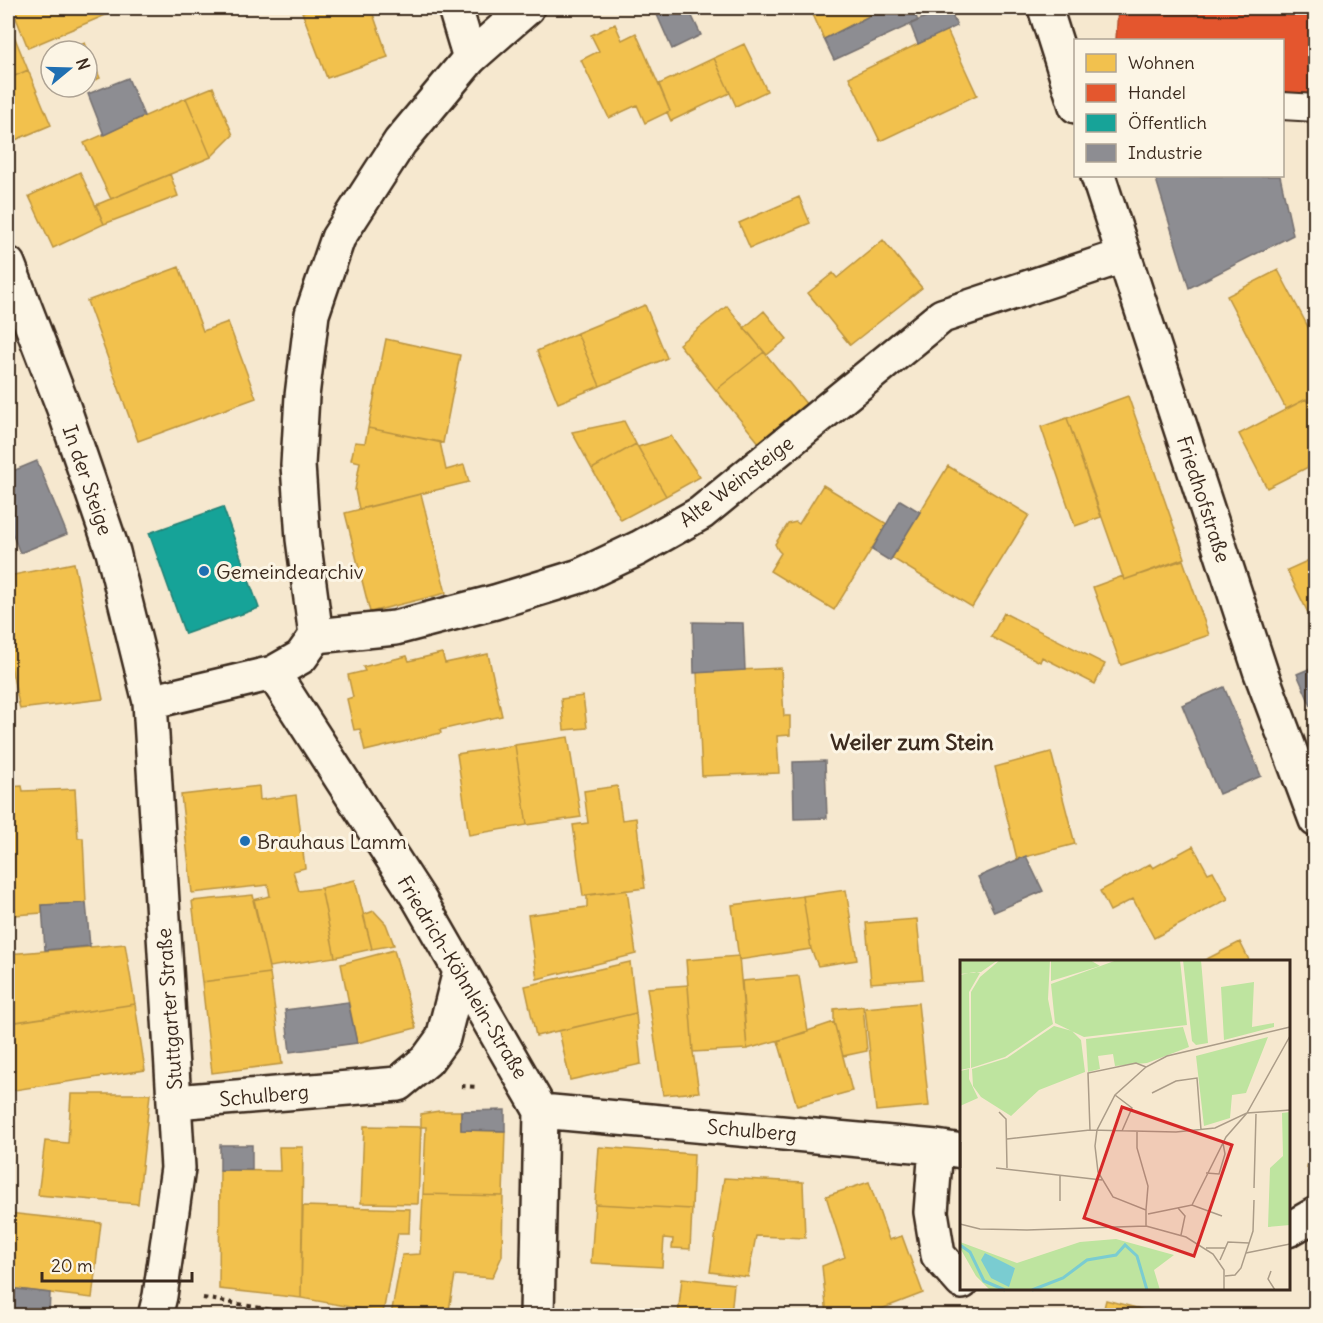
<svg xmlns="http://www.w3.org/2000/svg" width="1323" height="1323" font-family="Delius,sans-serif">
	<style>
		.homes { fill: #f2c14e; stroke: #bb9440; stroke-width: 1.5 }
		.shops { fill: #e4572e; stroke: #b14a29; stroke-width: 1.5 }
		.public { fill: #17a398; stroke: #227f73; stroke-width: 1.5 }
		.industry { fill: #8d8d92; stroke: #746f6f; stroke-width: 1.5 }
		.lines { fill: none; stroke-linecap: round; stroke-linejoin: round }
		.lane-casing { stroke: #3b2a1e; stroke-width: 30 }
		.street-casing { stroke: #3b2a1e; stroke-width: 38 }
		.secondary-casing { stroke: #3b2a1e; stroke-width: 38 }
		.path { stroke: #3b2a1e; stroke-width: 4; stroke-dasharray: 4.5 4.5; stroke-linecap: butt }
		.lane { stroke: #fcf5e5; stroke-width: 26 }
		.street { stroke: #fcf5e5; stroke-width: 33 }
		.secondary { stroke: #fcf5e5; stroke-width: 33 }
		.poi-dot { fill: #1f6fb2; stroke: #fcf5e5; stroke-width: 2 }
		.labels { text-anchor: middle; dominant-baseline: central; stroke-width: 6; stroke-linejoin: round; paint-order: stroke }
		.street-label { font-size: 20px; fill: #3b2a1e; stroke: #fcf5e5 }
		.poi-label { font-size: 20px; fill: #3b2a1e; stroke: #fcf5e5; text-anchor: start }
		.quarter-label { font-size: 22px; font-weight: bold; fill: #3b2a1e; stroke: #fcf5e5 }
		.inset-river { fill: none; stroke: #7accd1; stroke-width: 3 }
		.inset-road { fill: none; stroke: #ab9c88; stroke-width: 1.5 }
		.view { fill: #d62828; fill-opacity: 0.15; stroke: #d62828; stroke-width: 3 }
		.inset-edge { fill: none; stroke: #3b2a1e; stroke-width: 3 }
	</style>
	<rect width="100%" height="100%" fill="#f6e8cf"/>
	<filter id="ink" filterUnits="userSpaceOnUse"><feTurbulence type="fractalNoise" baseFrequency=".0167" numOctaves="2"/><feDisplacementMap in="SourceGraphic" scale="12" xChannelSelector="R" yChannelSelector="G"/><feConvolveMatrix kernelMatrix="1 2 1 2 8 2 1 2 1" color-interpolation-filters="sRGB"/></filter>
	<g filter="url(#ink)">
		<path class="homes" d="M12,8H122L28,48Z
			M316,8H371L388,57L327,78L302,12Z
			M810,8H885L824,39Z
			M8,21L28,70L8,79Z
			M615,24L622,40L636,33L670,111L645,123L637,105L609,118L581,60L599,51L591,35Z
			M947,30L977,95L880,141L849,77Z
			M85,43L100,78L87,83V51H66Z
			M744,44L767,91L736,106L714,58Z
			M714,58L730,93L671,121L667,112L670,111L659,84Z
			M28,70L51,125L8,143V79Z
			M213,87L233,135L211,157L186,98Z
			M186,98L211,157L111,199L84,143Z
			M80,172L104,224L53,248L29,196Z
			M170,174L178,196L104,224L96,205Z
			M799,197L810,223L750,248L739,223Z
			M883,240L922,288L850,345L808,293L833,273L837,278Z
			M179,267L203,331L228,322L256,398L138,441L87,301Z
			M1278,270L1316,342V418L1306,399L1286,409L1227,296Z
			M645,305L667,358L600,386L577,333Z
			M727,306L764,352L716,390L679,344Z
			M764,311L787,339L767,355L744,328Z
			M577,333L600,386L558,403L537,351Z
			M386,339L460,355L443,443L368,428Z
			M764,352L807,405L760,444L716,390Z
			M1128,396L1185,558L1124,580L1067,418Z
			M1306,399L1316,418V463L1267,488L1239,434Z
			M1067,418L1101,517L1075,526L1041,427Z
			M624,421L636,444L592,469L572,432Z
			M368,428L440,442L446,470L464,465L469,482L359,509L355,490L360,462L351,460L355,442L365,443Z
			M671,436L700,477L666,496L638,447Z
			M636,444L666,496L621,520L592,469Z
			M948,466L1029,515L972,607L892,558Z
			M823,485L887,524L834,610L770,571L781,553L778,550L775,544L788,524L796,522L799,524Z
			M421,494L446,593L370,612L345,513Z
			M1316,557V629L1287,570Z
			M1183,560L1209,635L1121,665L1093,587L1123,576L1124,580Z
			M74,563L103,699L20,709L8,653V576Z
			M1004,613L1105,664L1095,684L1042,657L1040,662L991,637Z
			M442,653L445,663L488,654L502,716L440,730L441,733L365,751L360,729L354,730L347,699L353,697L348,675L365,671L363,667L407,656L409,661Z
			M781,668L784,716H790V735L777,736L779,773L702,776L697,672Z
			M583,696L587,728L564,730L561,699Z
			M568,737L581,817L527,825L515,745Z
			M515,745L527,825L469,835L457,754Z
			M1051,752L1075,844L1017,859L995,767Z
			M22,786L23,791L75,789L78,838H83L86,903L42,905V913L15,915V908H8V787Z
			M259,786L260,800L296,795L305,868L293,871L299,891L321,888L335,957L269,967L253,900L270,896L268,885L192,893L181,795Z
			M617,786L622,820L636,818L645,888L583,896L573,825L588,823L584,791Z
			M1193,846L1208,873L1213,871L1228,899L1154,938L1133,899L1110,911L1100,891L1150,864L1153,868Z
			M355,880L372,949L335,957L321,888Z
			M627,890L636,954L537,979L528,915L587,907V895Z
			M846,890L857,960L818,966L811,949L803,896Z
			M253,895L270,973L202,982L192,901Z
			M803,896L811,949L739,960L732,905Z
			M374,911L386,924L394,945L372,949L363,915Z
			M917,919L923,979L871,983L866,923Z
			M1240,942L1250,962H1201Z
			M125,944L135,1004L8,1023V954Z
			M394,950L416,1028L357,1043L341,964Z
			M739,956L747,1049L693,1052L686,960Z
			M630,962L636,1013L536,1036L525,986Z
			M270,973L282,1064L212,1073L202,982Z
			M799,976L808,1032L747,1049L742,981Z
			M688,985L693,1052L699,1092L663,1095L647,988Z
			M918,1003L929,1106L876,1111L865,1008Z
			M135,1004L145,1070L8,1091V1049L13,1048L10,1023Z
			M863,1006L867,1051L843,1056L834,1022V1009Z
			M636,1013L641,1064L570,1080L559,1031Z
			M834,1022L852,1091L797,1106L778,1041Z
			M71,1094H150L138,1204L38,1195L45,1141L68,1143Z
			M439,1111H461V1130L505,1131L503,1196L423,1194L426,1127H421V1114Z
			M1316,1120V1170L1307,1168Z
			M364,1126L421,1127L418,1204L361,1203Z
			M279,1147H303L301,1298L219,1289L220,1170L280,1171Z
			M599,1147L694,1154L692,1209L595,1204Z
			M724,1178L803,1182L805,1238L756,1236L748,1277L710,1272Z
			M869,1182L889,1240L902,1236L923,1293L863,1316H827L822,1266L845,1257L826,1196Z
			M423,1194L503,1196L502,1256L492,1278L455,1275L448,1316L391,1315L402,1255L420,1254Z
			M595,1204L692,1209L690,1249L672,1248L673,1239L664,1238L662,1267L591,1263Z
			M303,1206L410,1209L409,1233H398L383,1313L301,1298Z
			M8,1213L101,1223L92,1298L8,1288Z
			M682,1278L734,1284L731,1316H678Z
			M1106,1300L1163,1315L1102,1316Z"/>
		<path class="shops" d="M1118,8H1316V88H1309V93L1303,97L1287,96L1282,92V40H1116Z"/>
		<path class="public" d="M223,507L259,608L185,634L149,533Z"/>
		<path class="industry" d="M654,8H688L701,35L672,49Z
			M885,8H912L918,21L834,60L824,39Z
			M946,8H949L957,26L918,44L910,24Z
			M128,78L144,116L104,135L88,94Z
			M1155,176H1280L1293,235L1189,288Z
			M37,461L67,534L20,553L8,523V473Z
			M900,500L920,512L890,561L872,550Z
			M693,622L743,623L745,670L694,673Z
			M1316,666V715H1315L1297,674Z
			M1224,687L1261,776L1219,794L1182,705Z
			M825,761L827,818L794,819L793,762Z
			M1026,856L1043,891L994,912L978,877Z
			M86,903L90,946L45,950L42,905Z
			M348,1002L357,1043L290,1052L285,1010Z
			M505,1110V1131L461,1130V1111Z
			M220,1145H252V1170H220Z
			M8,1288L50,1293L49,1316H8Z"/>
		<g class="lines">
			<defs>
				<path id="lane" d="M1282,106L1316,108"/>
				<path id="street" d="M455,8L470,58
					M1045,8L1076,106
					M1098,176L1261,673L1316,820
					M316,636L395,628L495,602L580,576L639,548L701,513L942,316L1123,256
					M273,673L419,899L541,1111L537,1316
					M175,1102L398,1084L427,1060L443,1038L460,971
					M541,1111L936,1147L962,1151
					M936,1147L931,1212L938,1255L962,1282
					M1288,1230L1316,1214"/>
				<path id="secondary" d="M8,264L64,409L113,552L150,702L178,1168L160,1296L155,1316
					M150,702L273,673L301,657L316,636L303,539L298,465L302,396L312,314L338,238L400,142L470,58L527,8"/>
			</defs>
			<use href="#lane" class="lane-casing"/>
			<use href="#street" class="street-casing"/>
			<use href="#secondary" class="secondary-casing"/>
			<path class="path" d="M461,1086L478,1087
				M203,1298L308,1316"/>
			<use href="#lane" class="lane"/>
			<use href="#street" class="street"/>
			<use href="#secondary" class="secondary"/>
		</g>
	</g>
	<g class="poi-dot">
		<circle cx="204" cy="571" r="6"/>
		<circle cx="245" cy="841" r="6"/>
	</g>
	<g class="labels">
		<g class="street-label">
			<text transform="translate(88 480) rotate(71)">In der Steige</text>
			<text transform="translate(736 481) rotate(-37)">Alte Weinsteige</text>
			<text transform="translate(1204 499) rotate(72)">Friedhofstraße</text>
			<text transform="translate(463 977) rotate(59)">Friedrich-Köhnlein-Straße</text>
			<text transform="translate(169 1009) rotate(-94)">Stuttgarter Straße</text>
			<text transform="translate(264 1095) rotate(-5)">Schulberg</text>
			<text transform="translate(752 1130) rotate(5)">Schulberg</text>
		</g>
		<g class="poi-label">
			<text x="216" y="571">Gemeindearchiv</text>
			<text x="257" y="841">Brauhaus Lamm</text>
		</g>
		<g class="quarter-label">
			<text x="912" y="742">Weiler zum Stein</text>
		</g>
	</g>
	<g transform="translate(960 960)">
		<rect width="330" height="330" fill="#f6e8cf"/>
		<path d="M0,0H38L21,12L0,14ZM40,0H90L88,39L93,64L45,97L11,108V32L20,17ZM91,0H130L140,6L91,21ZM157,0H220L227,65L124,77L95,63L91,24ZM223,0H241L248,83L236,85L232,81ZM14,12L20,13L9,32L10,108L0,110V15ZM294,22L292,67L314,63V67L264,80L261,27ZM94,66L112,71L121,80L125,112L79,130L51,156L21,137L13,126L12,109L47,98ZM223,67L229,87L187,103L155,106L153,94L138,96L140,109L128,112L126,79ZM308,77L286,133L272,135L270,158L244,166L236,96ZM9,109V119L18,138L0,146V111ZM330,152V265L308,267L310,208L323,196L322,153ZM156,279L214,295L194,310L200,330H30L16,316L0,288V282L57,303L120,282ZM25,293L43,303L55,308L31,318Z" fill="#bee49f" fill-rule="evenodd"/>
		<path d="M25,293L55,308L49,327L31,318L21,300Z" fill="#7accd1"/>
		<path class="inset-river" d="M0,285L10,292L24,321L45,330M72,330L103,318L127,300L156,295L165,285L177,296L187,330"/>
		<path class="inset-road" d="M192,133L216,121L237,118L241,170M155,135L172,148L162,171M39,152L46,159L47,208M130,170L128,113L176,103L186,107M177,172V188L188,226L186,250M47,179L130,170L216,172L255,168L287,153L330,76M1,182V208M36,208L142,220M246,213L259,214L265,194L263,183M100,215V241M294,228L296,154M232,245L266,177L287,153L330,150M218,248L225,256L221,275M188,254L232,245L262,256M0,264L20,269L67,270L186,266V250L153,237L138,212L135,186L137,170L155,135L186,107L207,96L330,67M186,266L226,277L253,294L264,310V330M246,288H266M286,293L330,284M260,300L268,282L289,283M311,311L308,319L315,330M265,316L275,315L281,308L293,271L294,240"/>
		<path class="view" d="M162,147L272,185L234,296L124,258Z"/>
		<rect width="330" height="330" class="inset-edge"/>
	</g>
	<rect width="1323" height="1323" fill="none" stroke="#fcf5e5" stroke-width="30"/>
	<rect x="15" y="15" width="1293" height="1293" fill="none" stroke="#3b2a1e" stroke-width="2" filter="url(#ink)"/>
	<rect x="1074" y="39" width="210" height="138" fill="#fcf5e5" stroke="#afa495" stroke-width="1.5"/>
	<rect x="1086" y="54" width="30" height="18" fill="#f2c14e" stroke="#afa495" stroke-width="1.5"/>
	<text x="1128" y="69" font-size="18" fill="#3b2a1e">Wohnen</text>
	<rect x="1086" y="84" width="30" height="18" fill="#e4572e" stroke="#afa495" stroke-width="1.5"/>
	<text x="1128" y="99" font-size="18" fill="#3b2a1e">Handel</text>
	<rect x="1086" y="114" width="30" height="18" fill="#17a398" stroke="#afa495" stroke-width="1.5"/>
	<text x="1128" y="129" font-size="18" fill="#3b2a1e">Öffentlich</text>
	<rect x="1086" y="144" width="30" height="18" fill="#8d8d92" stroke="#afa495" stroke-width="1.5"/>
	<text x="1128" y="159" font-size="18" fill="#3b2a1e">Industrie</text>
	<g transform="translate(69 69) rotate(71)"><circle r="28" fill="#fcf5e5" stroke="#afa495" stroke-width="1.5"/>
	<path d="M0-4.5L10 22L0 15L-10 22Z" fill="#1f6fb2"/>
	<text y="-9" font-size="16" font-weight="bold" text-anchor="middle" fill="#3b2a1e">N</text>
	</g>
	<path d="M42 1272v9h150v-9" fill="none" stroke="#3b2a1e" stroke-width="3"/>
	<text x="51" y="1272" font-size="18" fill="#3b2a1e" stroke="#fcf5e5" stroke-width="4.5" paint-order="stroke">20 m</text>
</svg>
